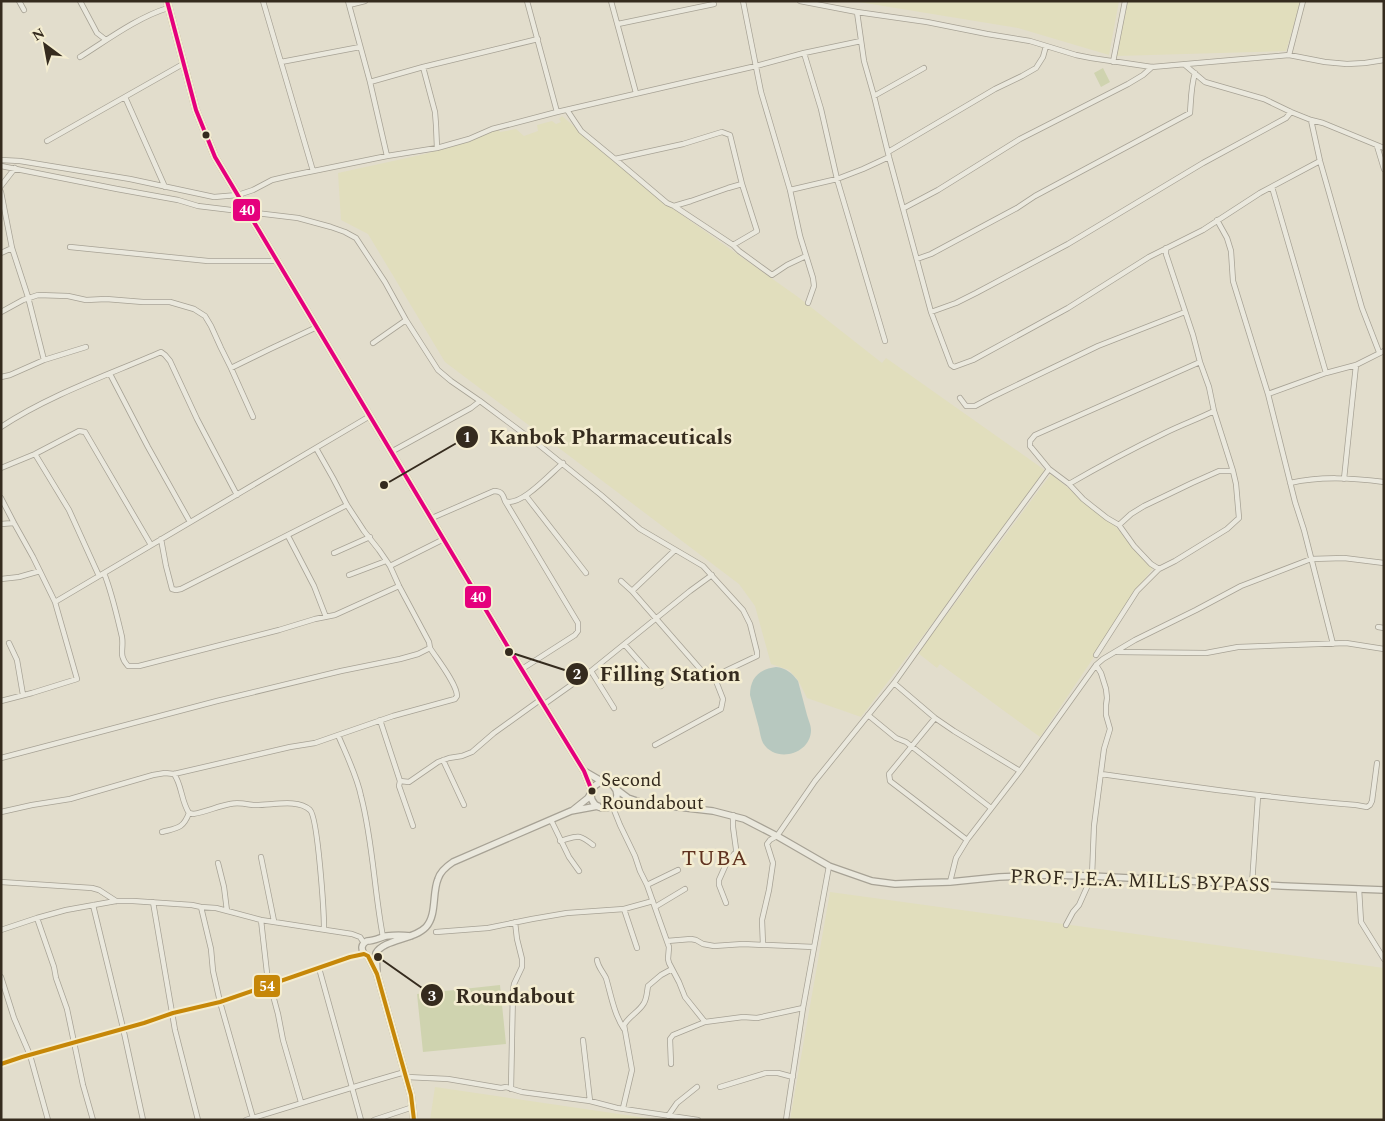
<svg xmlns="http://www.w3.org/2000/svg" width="1385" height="1121" font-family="Spectral,serif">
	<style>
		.farmland { fill: #e1debd }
		.green { fill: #cfd3af }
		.water { fill: #b7c8bf }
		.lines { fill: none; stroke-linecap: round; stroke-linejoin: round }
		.minor-casing { stroke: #a7a295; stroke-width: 6 }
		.tertiary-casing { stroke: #a7a295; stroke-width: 8 }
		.minor { stroke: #eae8dd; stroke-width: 4.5 }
		.tertiary { stroke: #eae8dd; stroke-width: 5.5 }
		.bus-1-casing { stroke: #f4edd1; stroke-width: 8 }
		.bus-2-casing { stroke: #f4edd1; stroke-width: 8 }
		.bus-1 { stroke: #e5007d; stroke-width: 4 }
		.bus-2 { stroke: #c68708; stroke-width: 4 }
		.bus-dot { fill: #352b1e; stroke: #f4edd1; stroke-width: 2 }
		.labels { text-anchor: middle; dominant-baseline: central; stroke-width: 5; stroke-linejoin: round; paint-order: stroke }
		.bus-label { font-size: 19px; fill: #352b1e; stroke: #f4edd1; text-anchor: start }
		.street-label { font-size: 20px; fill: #352b1e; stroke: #f4edd1 }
		.quarter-label { font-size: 22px; letter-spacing: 1px; fill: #60321f; stroke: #f4edd1 }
		.leader { fill: none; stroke: #352b1e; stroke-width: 2 }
		.callout-dot { fill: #352b1e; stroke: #f4edd1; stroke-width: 2 }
		.mark-label { font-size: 15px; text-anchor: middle; font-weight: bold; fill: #fff }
		.callout-label { font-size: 21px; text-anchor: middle; font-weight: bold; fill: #352b1e; stroke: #f4edd1; stroke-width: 5; stroke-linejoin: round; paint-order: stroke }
		.line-badge { stroke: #f4edd1; stroke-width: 2 }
		.badge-label { font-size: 14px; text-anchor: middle; font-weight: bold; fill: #fff }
	</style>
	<rect width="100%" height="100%" fill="#e2ddcc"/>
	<path class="farmland" d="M853,1H1119L1109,55L1018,28Z
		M1128,1H1301L1286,51L1116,56Z
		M562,116L665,203L798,297L882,363L886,358L1046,471L1000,535L861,717L807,698L798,680L789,670L771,664L755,606L739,584L445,362L368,234L341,220L338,173L425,154L482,136L498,129L500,132L516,129L524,136L538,131L537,125L552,121L556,124L561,122L559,119Z
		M1051,474L1115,526L1153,568L1137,589L1108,632L1094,657L1040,737L940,664L937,668L918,653Z
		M830,892L1384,968V1120H790Z
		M435,1087L660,1120H430Z"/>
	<path class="green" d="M1103,68L1110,82L1101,87L1094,73Z
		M500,985L506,1044L423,1052L417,994Z"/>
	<path class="water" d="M776,667C786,668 792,673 798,681C801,692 804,704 807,715C808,719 811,725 811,730C811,754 776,764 763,743C761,739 760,733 759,728C756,717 753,706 750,695C750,678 759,669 776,667Z"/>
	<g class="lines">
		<defs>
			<path id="minor" d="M19,1L24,10
				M80,1L97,33L106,40
				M263,1L313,171
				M348,1L370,82L387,156
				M527,1L557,112
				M611,1L636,93
				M743,1L761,92L790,190L800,236L813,278L814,286L808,303
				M800,1L857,12L927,22L987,34L1030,41L1076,55L1091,58L1152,67L1289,55L1325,62L1347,64L1365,63L1384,60
				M349,5L365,1
				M857,12L864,61L874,96L889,157L931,312L951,365L954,367L973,360L1068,308L1149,257L1203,230L1260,193L1320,161
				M618,24L714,4
				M804,53L821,109L837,179L885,341
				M1289,55L1303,1
				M80,57C107,40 138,17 168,8
				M281,62L360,47
				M1113,62L1125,1
				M1185,65L1205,82L1264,99L1291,112L1311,120L1323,123L1384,148
				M423,67L435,112L436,125L437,148
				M370,82L423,67L538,39
				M874,96L924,68
				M125,97L165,187
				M567,110L581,131L615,159L683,144L722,132L730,135L742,184L757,231L733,245
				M1311,120L1320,161L1362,308L1379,352
				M47,141L183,64
				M1377,146L1384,169
				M888,152L995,89L1022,76L1036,68L1043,57L1046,46
				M615,159L667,203L674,206L691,201L728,188L742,184
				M1,160L20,161L130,179L214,197L238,195L253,190L272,180L289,176L387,156L437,148L469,139L492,129L557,112L756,66L804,53L861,41
				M1,166L117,189L178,200L198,206L298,218L331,227L345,232L356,238L385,282L406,320L438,370L451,381L480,401L539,445L601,495L640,529L703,566L743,610L750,624L757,652V656L719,674L708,678L632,591L621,581
				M1,186L15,168
				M1272,187L1326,373
				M790,190L837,179L863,169L889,157
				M1,192L12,248L28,297L44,360
				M674,206L733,245L739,251L772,275L787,265L806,256
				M904,208L938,190L1020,139L1128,84L1143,75L1152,67
				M1217,220L1227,238L1231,251L1233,281L1268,394L1295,502L1304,530L1333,644
				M70,247L208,261H278
				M1,253L12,248
				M917,259L931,254L1017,208L1035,196L1190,113C1191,100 1191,86 1195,73
				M1,312L23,300L38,295L68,296L86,300L106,299L143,302H170L194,309L205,316L211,326L221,348L231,368L270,349L317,327
				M931,312L956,303L976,293L1068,244L1203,163L1286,118L1291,112
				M373,343L406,320
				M231,368L253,417
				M110,374L148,447L190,522
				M1,377L10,375L44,360L86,347
				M1268,394L1326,373L1356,365L1384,351
				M960,398L966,406H975L992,397L1098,346L1185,312
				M1,427C49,395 108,375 161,352L165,355L170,361L197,419L237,495
				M391,452L471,408L480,401
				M35,454L69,510L99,576
				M1,468L35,454L79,431L85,432L151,545
				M1344,479L1356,365
				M1290,483C1321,476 1352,478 1384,482
				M1069,484C1100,466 1132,449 1165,433C1181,425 1198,419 1214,411
				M526,496L586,573
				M1,498L14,523L33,557L55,602L77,679L32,693L1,701
				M505,501L578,623V631L575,635L522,669
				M432,518L494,491C502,491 503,495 505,501C520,508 551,473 563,463
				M1,524L14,523
				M1119,525L1131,514L1144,506L1165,496L1192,483L1219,471H1233
				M288,536L314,586L326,617
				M161,539L166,566L172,589L176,590L181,589L347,505
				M334,553L370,537
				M390,566L444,539
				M1159,569L1151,564L1134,546L1119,525L1107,518L1093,507L1083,499L1069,484L1049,469L1030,446V441L1035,435L1200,362
				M104,573C112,593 117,616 122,637C124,650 118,655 128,666H139L279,630L315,619L335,615L399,586
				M349,575L386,561
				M1,579L19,577L40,571
				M632,591L675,550
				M55,602L370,416
				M1378,627L1384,628
				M9,643L17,660L23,695
				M625,645L661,686
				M1117,652L1206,653L1238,647L1346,643L1384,649
				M1096,655L1137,591L1159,569L1175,561L1227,529L1239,518L1236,484L1233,471L1214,411L1209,387L1200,362L1193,335L1166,254V248
				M591,671L614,708
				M894,683L935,718L954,731L1020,771
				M543,705L591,671L690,591L712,575
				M868,715L896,738L906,742L991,808
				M935,718L889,774L890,781L967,840
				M380,720L400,781L399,786L413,826
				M338,735C346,754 357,776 361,796C373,842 374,890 383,937
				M655,745L721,709L723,699L714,676
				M1,758L217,701L341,671L400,659L418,654L430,648
				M443,760L464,805
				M174,774C182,785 181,801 189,813L193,814C206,812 218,806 230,804C238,802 246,804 253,805C270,806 297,798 310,810C318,818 324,912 324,929
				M1101,774C1186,786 1271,798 1356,805L1367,807L1370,805L1372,801L1377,763
				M400,781L409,782L438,762L449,758L462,756L472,752L494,733L540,700
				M612,805L620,825L635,856L640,871L647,885L669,947L668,959L669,963L679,982L685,997L705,1022L743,1017L757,1018L803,1008
				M1,812L32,805L70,799L153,775L165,773L174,774L290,747L315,743L393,716L455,699L457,696C457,684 437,659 430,648L429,642L399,586L390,566L379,550L364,531L347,505L333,478L316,448
				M551,820L569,857L579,871
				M162,832C177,828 183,829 189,813
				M560,841C578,836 578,833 593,845
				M261,857L274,921
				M218,863L224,887L227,911
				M1,882L92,888L99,890L116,901
				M950,882L956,858L967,840L1020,771L1096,665L1103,659L1135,640L1196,610L1241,586L1311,559L1344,558L1384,563
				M1252,884L1258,796
				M647,885L678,870
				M1359,889L1361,922L1384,959
				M153,902L175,1030L198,1120
				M726,903L719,885V880L727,862L736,852V849L733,827V815
				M93,905L123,1028L143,1120
				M201,907L211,949L213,971L220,1002L253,1118
				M655,907L685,889
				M624,909L637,948
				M37,918L54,967L56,978L67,1009L83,1085L93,1120
				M261,920L267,973L278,1014L283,1040L301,1102
				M1066,925L1073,912L1079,905L1092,876L1094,826L1104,749L1110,729L1106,715V705L1107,698L1106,689L1101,673L1096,665
				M1,930L37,918L66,910L116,901H133L192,905L201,907L216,908L261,920L352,934L360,937L364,943
				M436,932L488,928L532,919L567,913L624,909L653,901
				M667,941L691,939L696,940L703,944L714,946L743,944L814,947
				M763,945L762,920L769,890L773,863L767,844L770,840L777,836L815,781L894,683L973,572L1049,469
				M597,960C598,967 603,972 606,978C611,995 614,1014 624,1029
				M319,968L361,1120
				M1,977L14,1018L30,1055L48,1120
				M583,1040L590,1101
				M1,1064L22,1057L144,1023L173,1013L220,1002L350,957L364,954
				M671,1064L670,1039L673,1035L705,1022
				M407,1077L448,1079L501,1088L506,1087L522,1092L590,1101L617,1108L698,1120
				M720,1087L766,1073H778L793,1077
				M511,1089L513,990L514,984L522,967V959L517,939L515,922
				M623,1108L632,1070L624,1025C629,1016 639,1012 644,1003C647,998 647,991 648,986L661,975L672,969
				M668,1116L677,1103L697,1087
				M246,1120C299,1104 352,1087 405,1072
				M374,1120L413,1107
				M786,1120L803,1008L829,866"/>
			<path id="tertiary" d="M167,1L196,110L215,157L508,647L584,771L592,791
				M584,771L603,782
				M591 795a13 13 0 1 1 26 0a13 13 0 1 1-26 0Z
				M616,789L628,798L643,803L713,811L744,819L777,836L829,866L872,881L895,884L917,883L950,882L999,877L1044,875L1092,876L1282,886L1384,890
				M615,803H638
				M573,810L588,798L591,793
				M411,936C403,935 394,935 386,936C379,938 374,941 367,941C361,944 361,949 364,954L368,956L377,974L411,1095L414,1120
				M377,974L376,953C384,939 414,940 426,927C437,915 432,893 438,879C440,872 447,866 453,862L571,811L598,806"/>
		</defs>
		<use href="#minor" class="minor-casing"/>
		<use href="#tertiary" class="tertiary-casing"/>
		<use href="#minor" class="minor"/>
		<use href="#tertiary" class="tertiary"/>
		<defs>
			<path id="bus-1" d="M167,1L196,110L215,157L508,647L584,771L592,791"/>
			<path id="bus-2" d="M1,1064L22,1057L144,1023L173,1013L220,1002L350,957L364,954L368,956L377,974L411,1095L414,1120"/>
		</defs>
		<use href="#bus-1" class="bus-1-casing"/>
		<use href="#bus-2" class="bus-2-casing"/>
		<use href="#bus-1" class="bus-1"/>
		<use href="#bus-2" class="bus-2"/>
	</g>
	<g class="bus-dot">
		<circle cx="206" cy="135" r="4.5"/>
		<circle cx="592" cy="791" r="4.5"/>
	</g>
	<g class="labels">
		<g class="bus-label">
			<text x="601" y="780">Second<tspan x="601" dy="23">Roundabout</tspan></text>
		</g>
		<g class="street-label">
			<text transform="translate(1140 881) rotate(2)">PROF. J.E.A. MILLS BYPASS</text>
		</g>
		<g class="quarter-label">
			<text x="715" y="858">TUBA</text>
		</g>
	</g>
	<path class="leader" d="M384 485L467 437M509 652L577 674M378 957L432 995"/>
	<g class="callout-dot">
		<circle cx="384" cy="485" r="5"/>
		<circle cx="509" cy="652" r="5"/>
		<circle cx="378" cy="957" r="5"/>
		<circle cx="467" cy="437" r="12"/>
		<circle cx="577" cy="674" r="12"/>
		<circle cx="432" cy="995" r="12"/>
	</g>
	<g class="mark-label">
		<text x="467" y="442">1</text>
		<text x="577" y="679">2</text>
		<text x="432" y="1001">3</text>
	</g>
	<g class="callout-label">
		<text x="611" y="444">Kanbok Pharmaceuticals</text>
		<text x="670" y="681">Filling Station</text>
		<text x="515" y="1003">Roundabout</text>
	</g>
	<g class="line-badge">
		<rect x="232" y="198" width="29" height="24" rx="5" fill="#e5007d"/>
		<rect x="464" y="585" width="28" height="24" rx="5" fill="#e5007d"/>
		<rect x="253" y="974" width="28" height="24" rx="5" fill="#c68708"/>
	</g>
	<g class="badge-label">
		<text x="247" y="215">40</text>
		<text x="478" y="602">40</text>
		<text x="267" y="991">54</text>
	</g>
	<rect width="1385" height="1121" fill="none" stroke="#352b1e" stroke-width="5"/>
	<g transform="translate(45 45) rotate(328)" stroke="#f4edd1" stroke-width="4" paint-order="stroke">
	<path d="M0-4L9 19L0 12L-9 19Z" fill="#352b1e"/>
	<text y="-8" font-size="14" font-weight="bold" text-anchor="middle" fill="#352b1e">N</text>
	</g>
</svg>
